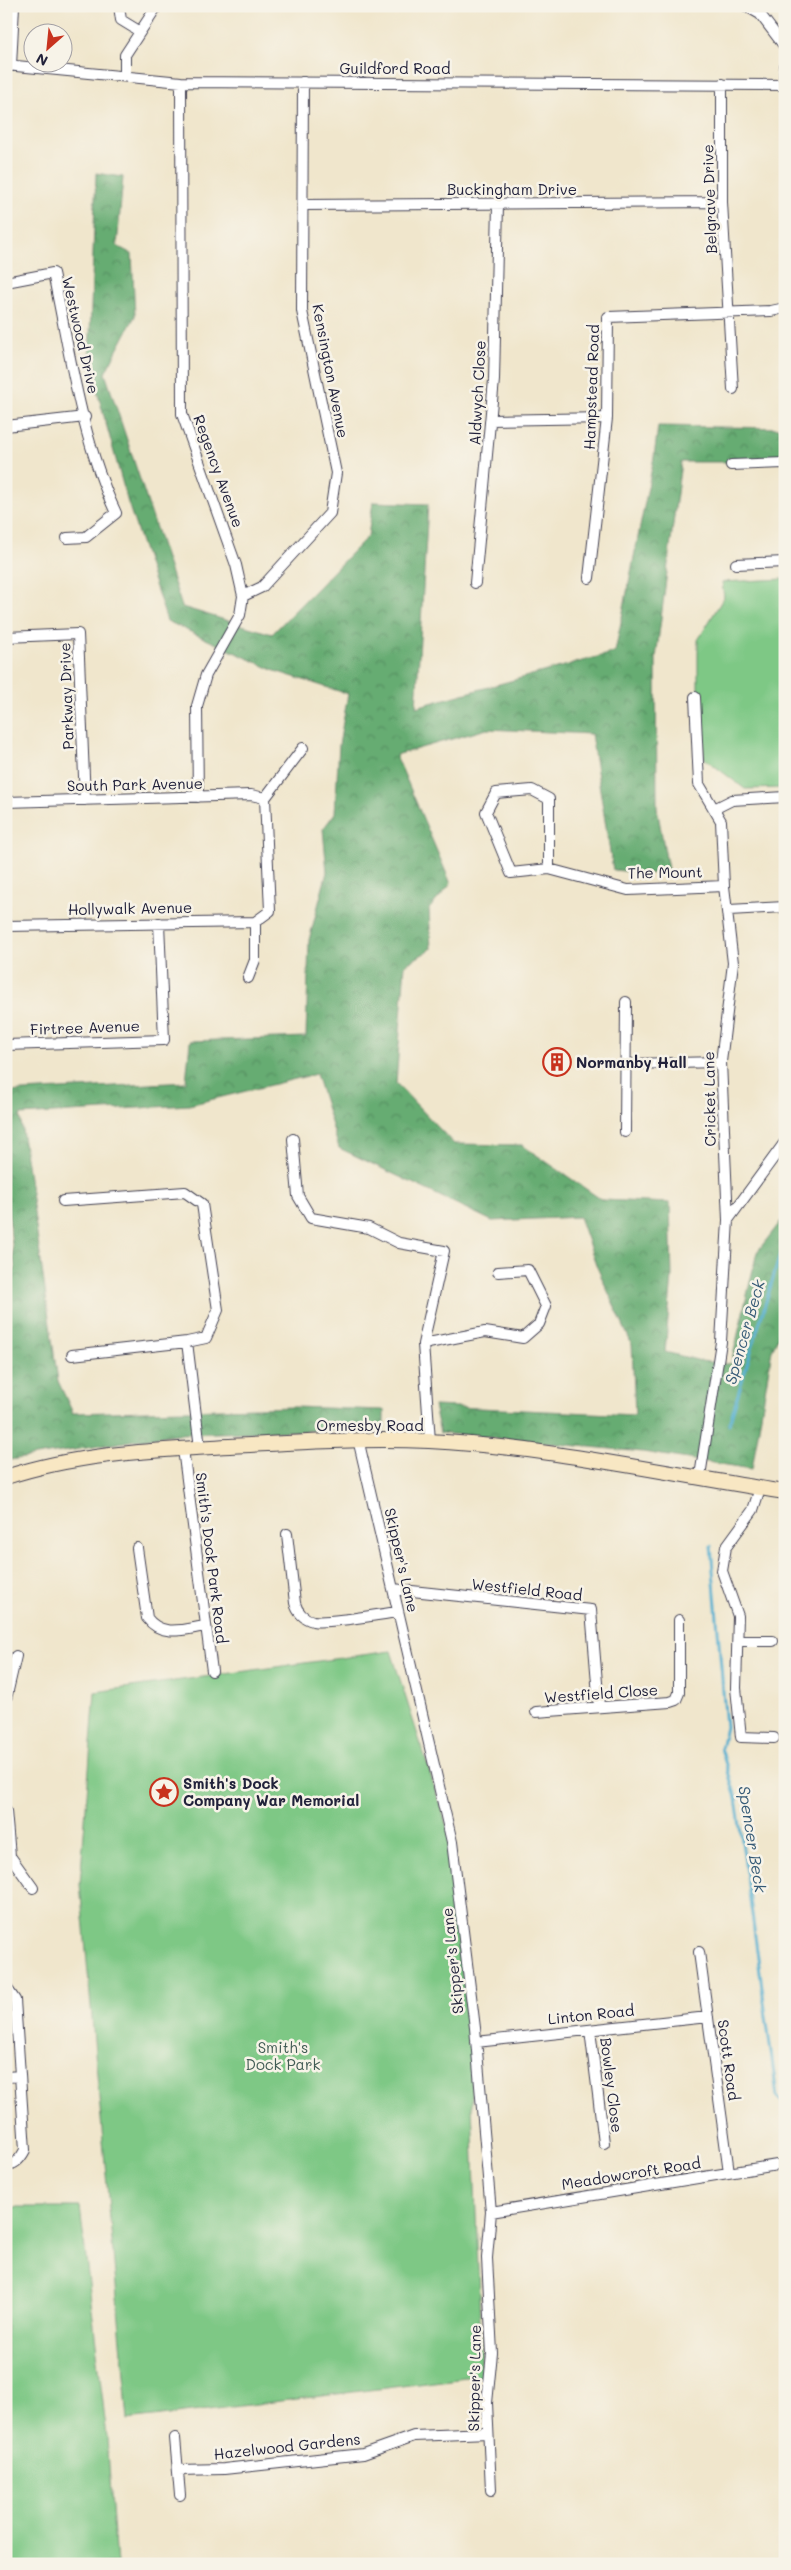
<svg xmlns="http://www.w3.org/2000/svg" width="791" height="2570" font-family="Mali,sans-serif">
	<style>
		.forest { fill: url(#forest-crowns); stroke: #446756 }
		.green { fill: #7ec885; stroke: #507560 }
		.lines { fill: none; stroke-linecap: round; stroke-linejoin: round }
		.stream { stroke: #51aecf; stroke-width: 3 }
		.street-casing { stroke: #413f51; stroke-width: 12 }
		.secondary-casing { stroke: #413f51; stroke-width: 16 }
		.street { stroke: #fff; stroke-width: 10 }
		.secondary { stroke: #f8e7c3; stroke-width: 14 }
		.labels { text-anchor: middle; dominant-baseline: central; stroke-width: 5; stroke-linejoin: round; paint-order: stroke }
		.street-label { font-size: 15px; fill: #22223b; stroke: #f7f3e8 }
		.poi-label { font-size: 15px; font-weight: bold; fill: #22223b; stroke: #f7f3e8; text-anchor: start }
		.park-label { font-size: 15px; fill: #425c55; stroke: #f7f3e8 }
		.water-label { font-size: 16px; font-style: italic; fill: #355a76; stroke: #f7f3e8 }
	</style>
	<defs>
		<pattern id="forest-crowns" width="20" height="18" patternUnits="userSpaceOnUse" patternTransform="scale(1.25)"><rect width="20" height="18" fill="#66ac72"/><path d="M2 6a3 3 0 1 1 6 0M12 15a3 3 0 1 1 6 0" fill="none" stroke="#548c5f"/></pattern>
	</defs>
	<rect width="100%" height="100%" fill="#f7f3e8"/>
	<filter id="ink" filterUnits="userSpaceOnUse"><feTurbulence type="fractalNoise" baseFrequency=".02" numOctaves="2"/><feDisplacementMap in="SourceGraphic" scale="10" xChannelSelector="R" yChannelSelector="G"/><feConvolveMatrix kernelMatrix="1 2 1 2 8 2 1 2 1" color-interpolation-filters="sRGB"/></filter>
	<filter id="wash" filterUnits="userSpaceOnUse"><feTurbulence type="fractalNoise" baseFrequency=".0096" numOctaves="4" result="noise"/><feDisplacementMap in="SourceGraphic" scale="20" xChannelSelector="R" yChannelSelector="G"/><feGaussianBlur stdDeviation="1.12" result="paint"/><feColorMatrix in="noise" values="0 0 0 0 0 0 0 0 0 0 0 0 0 0 0 0 0 1.4 0 .05"/><feComposite in="paint" operator="in"/></filter>
	<g filter="url(#wash)">
		<rect width="100%" height="100%" fill="#f0e6cc"/>
		<path class="forest" d="M96,173L123,177L117,246L132,254L135,316L105,373L182,607L272,634L368,536L373,502L428,504L416,707L615,652L654,457L658,426L785,428V462H681L656,658L657,808L669,875L613,870L591,734L487,729L396,755L451,884L429,909L431,949L405,965L396,1083L454,1144L522,1145L602,1200L670,1203L672,1277L665,1352L701,1361L731,1364L757,1252L785,1216V1323L772,1350L752,1469L643,1452L440,1433L434,1406L635,1415L632,1345L597,1267L579,1217L492,1221L339,1148L316,1074L189,1105L20,1115L58,1381L73,1413L294,1407L384,1410V1429L176,1434L10,1460L6,1450V1280L15,1270L6,1192V1092L186,1082L190,1041L306,1037L309,940L327,872L323,829L335,813L339,745L348,694L275,671L167,621L128,503L89,362Z"/>
		<path class="green" d="M785,579V788L745,789L704,758L698,692V640L724,597L722,582Z
			M391,1651L449,1833L470,2051L482,2376L128,2420L80,1884L95,1692Z
			M6,2207H80L107,2437L116,2564H6Z"/>
		<g class="lines">
			<path class="stream" d="M729,1424L780,1255L785,1247
				M711,1546L726,1727L721,1748L736,1798L777,2096L785,2104"/>
		</g>
	</g>
	<g filter="url(#ink)">
		<g class="lines">
			<defs>
				<path id="street" d="M119,6L121,20L139,31
					M746,6L760,14L785,47
					M6,65L181,82L785,85
					M11,66L14,6
					M125,76V55L157,6
					M181,82L182,414L236,565L243,596L240,615L206,675L197,706L198,797
					M722,84V202L733,389
					M784,85L785,66
					M303,205L722,202
					M6,282L53,273C70,353 81,439 116,513L86,537L67,538
					M491,420L607,418
					M6,426L85,417
					M731,465L785,463
					M736,564L785,562
					M589,578L607,418L608,317L771,311L785,308
					M475,583L494,380L498,204
					M243,596L262,587L330,513L336,473L302,311L303,82
					M6,637L78,634L85,800
					M695,697L699,784L721,821L724,886L733,963L721,1062L728,1220L721,1342L700,1476
					M6,802L251,795L265,798
					M714,809L732,800L785,797
					M549,869L511,873L486,812L496,793L532,790L549,799V869L628,890L724,886
					M729,910L785,907
					M6,926L255,922
					M248,978L255,960V922L270,911L265,798L303,748
					M6,1045L164,1040L159,923
					M626,1064L721,1062
					M625,1132L626,1002
					M293,1139L298,1196L311,1218L369,1228L399,1243L444,1251L423,1344L430,1441
					M63,1201L185,1192L202,1204L218,1310L206,1338L187,1342L72,1355
					M728,1220L785,1142
					M187,1342L200,1448
					M423,1344L485,1332L523,1338L539,1324L546,1306L528,1270L498,1272
					M358,1439L452,1842L475,2028L491,2212L487,2258L492,2353L487,2403L491,2490
					M183,1449L212,1671
					M760,1488L753,1510L726,1547L722,1571L738,1616L736,1688L741,1737L774,1738
					M287,1534L295,1603C297,1612 304,1619 313,1621C329,1624 380,1614 398,1612
					M137,1548L147,1618C162,1638 184,1629 206,1626
					M393,1589L591,1610L599,1707
					M739,1641H773
					M6,1699L16,1656
					M536,1712L670,1702L676,1700L679,1693V1620
					M6,1811L10,1856L33,1888
					M699,1952L729,2172
					M6,1987L15,2000L25,2150C21,2158 16,2165 6,2165
					M590,2030L604,2143
					M476,2042L708,2017
					M6,2077L20,2076
					M491,2212L777,2165
					M175,2438L180,2495
					M178,2470L224,2469L363,2454L414,2436L488,2433"/>
				<path id="secondary" d="M6,1477C73,1455 142,1451 212,1447C285,1443 357,1438 429,1441C549,1447 667,1474 785,1492"/>
			</defs>
			<use href="#street" class="street-casing"/>
			<use href="#secondary" class="secondary-casing"/>
			<use href="#street" class="street"/>
			<use href="#secondary" class="secondary"/>
		</g>
	</g>
	<defs>
		<symbol id="building-ring" viewBox="-11 -11 22 22"><circle r="9.5" fill="#f7f3e8" stroke="#c8321e" stroke-width="1.5"/><path d="M-4-6H4V6H1V3H-1V6H-4ZM-2.5-4.3h1.7v1.8h-1.7ZM.8-4.3h1.7v1.8H.8ZM-2.5-1h1.7V.8h-1.7ZM.8-1h1.7V.8H.8Z" fill="#c8321e"/></symbol>
		<symbol id="sight-ring" viewBox="-11 -11 22 22"><circle r="9.5" fill="#f7f3e8" stroke="#c8321e" stroke-width="1.5"/><path d="M0-6L1.8-2.2L6-1.7L2.9 1.2L3.7 5.4L0 3.3L-3.7 5.4L-2.9 1.2L-6-1.7L-1.8-2.2Z" fill="#c8321e"/></symbol>
	</defs>
	<g fill-rule="evenodd">
		<use href="#building-ring" x="541" y="1046" width="32" height="32"/>
		<use href="#sight-ring" x="148" y="1776" width="32" height="32"/>
	</g>
	<g class="labels">
		<g class="street-label">
			<text x="395" y="68">Guildford Road</text>
			<text x="512" y="189">Buckingham Drive</text>
			<text transform="translate(709 199) rotate(-92)">Belgrave Drive</text>
			<text transform="translate(81 335) rotate(77)">Westwood Drive</text>
			<text transform="translate(331 371) rotate(79)">Kensington Avenue</text>
			<text transform="translate(591 387) rotate(-88)">Hampstead Road</text>
			<text transform="translate(477 393) rotate(-87)">Aldwych Close</text>
			<text transform="translate(219 471) rotate(70)">Regency Avenue</text>
			<text transform="translate(66 696) rotate(-92)">Parkway Drive</text>
			<text transform="translate(135 784) rotate(-1)">South Park Avenue</text>
			<text transform="translate(665 872) rotate(-1)">The Mount</text>
			<text transform="translate(130 908) rotate(-1)">Hollywalk Avenue</text>
			<text transform="translate(85 1027) rotate(-2)">Firtree Avenue</text>
			<text transform="translate(709 1099) rotate(-91)">Cricket Lane</text>
			<text x="370" y="1425">Ormesby Road</text>
			<text transform="translate(212 1558) rotate(83)">Smith's Dock Park Road</text>
			<text transform="translate(402 1560) rotate(77)">Skipper's Lane</text>
			<text transform="translate(527 1589) rotate(6)">Westfield Road</text>
			<text transform="translate(601 1693) rotate(-4)">Westfield Close</text>
			<text transform="translate(452 1961) rotate(-96)">Skipper's Lane</text>
			<text transform="translate(591 2014) rotate(-6)">Linton Road</text>
			<text transform="translate(729 2060) rotate(82)">Scott Road</text>
			<text transform="translate(612 2085) rotate(83)">Bowley Close</text>
			<text transform="translate(631 2173) rotate(-9)">Meadowcroft Road</text>
			<text transform="translate(474 2378) rotate(-89)">Skipper's Lane</text>
			<text transform="translate(287 2446) rotate(-6)">Hazelwood Gardens</text>
		</g>
		<g class="poi-label">
			<text x="576" y="1062">Normanby Hall</text>
			<text x="183" y="1783">Smith's Dock<tspan x="183" dy="17">Company War Memorial</tspan></text>
		</g>
		<g class="park-label">
			<text x="283" y="2047">Smith's<tspan x="283" dy="17">Dock Park</tspan></text>
		</g>
		<g class="water-label">
			<text transform="translate(744 1332) rotate(-74)">Spencer Beck</text>
			<text transform="translate(753 1839) rotate(81)">Spencer Beck</text>
		</g>
	</g>
	<rect width="791" height="2570" fill="none" stroke="#f7f3e8" stroke-width="25"/>
	<g transform="translate(48 48) rotate(207)"><circle r="24" fill="#f7f3e8" stroke="#a29fa3"/>
	<path d="M0-4L9 19L0 12L-9 19Z" fill="#c8321e"/>
	<text y="-8" font-size="14" font-weight="bold" text-anchor="middle" fill="#22223b">N</text>
	</g>
</svg>
